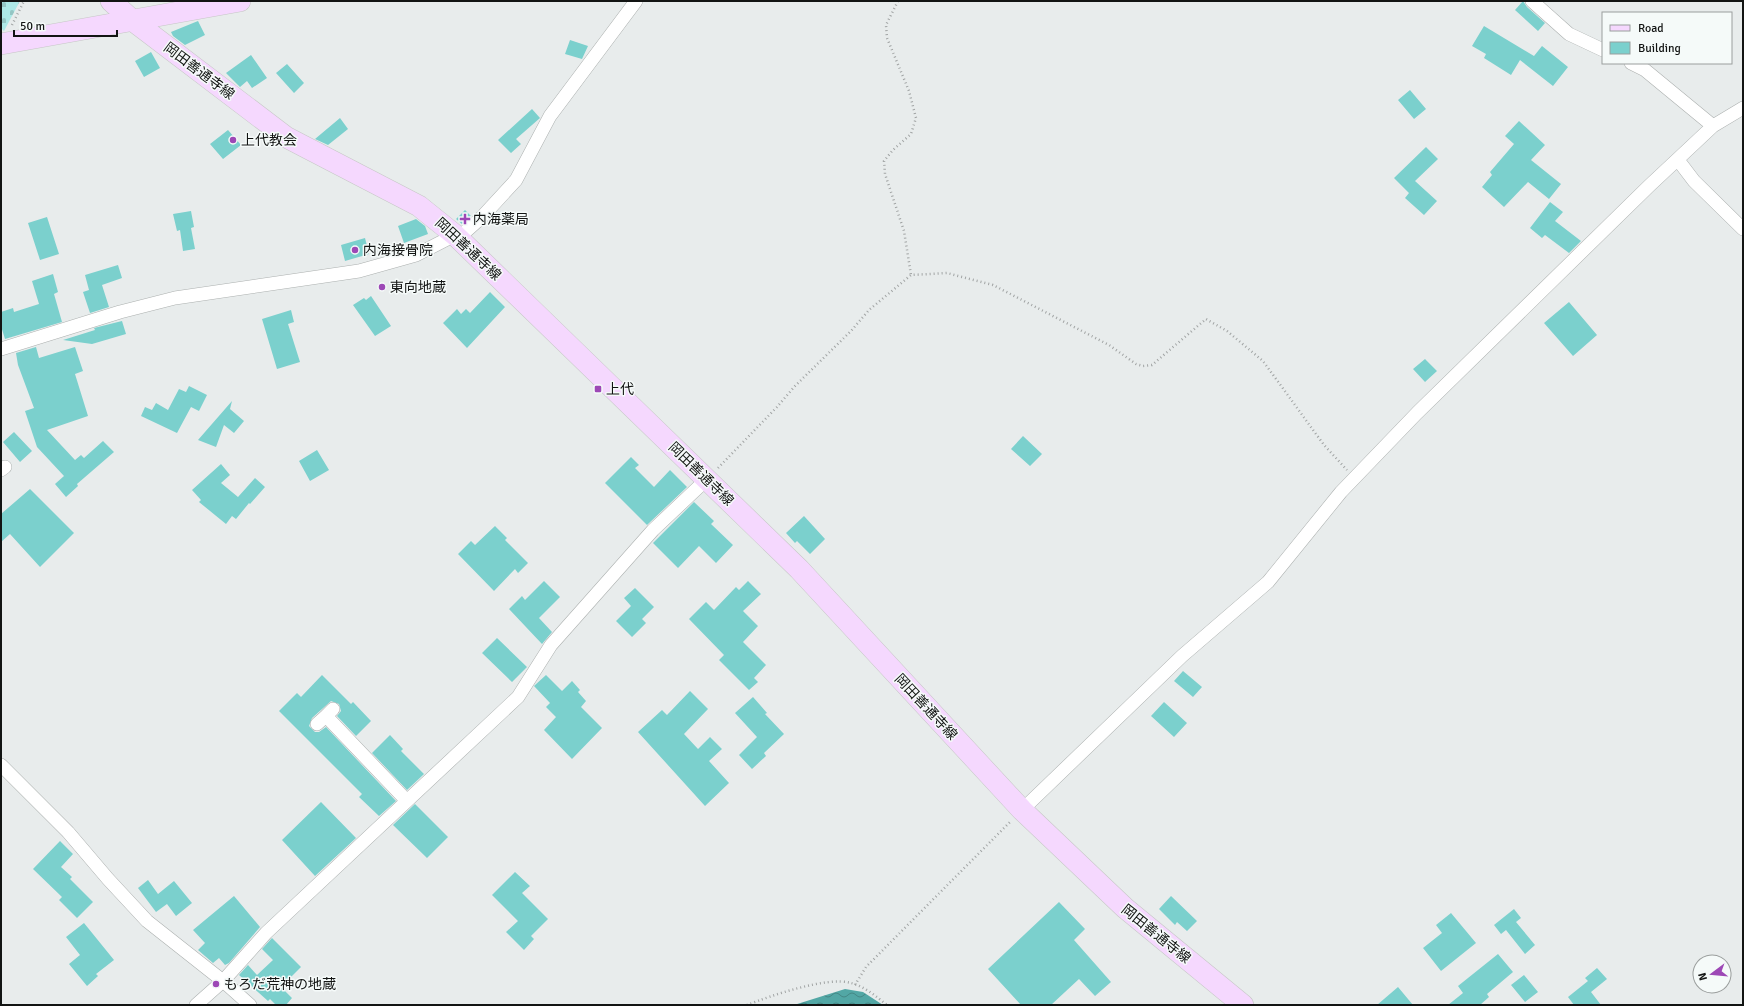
<svg xmlns="http://www.w3.org/2000/svg" width="1744" height="1006" font-family="Signika,'Noto Sans JP',sans-serif">
	<style>
		.cemetery { fill: url(#cemetery-stones) }
		.water { fill: url(#water-waves) }
		.building { fill: #7bd0cd }
		.lines { fill: none; stroke-linecap: round; stroke-linejoin: round }
		.minor-casing { stroke: #acb0af; stroke-width: 14 }
		.primary-casing { stroke: #c6c7c6; stroke-width: 22 }
		.path { stroke: #a1a4a4; stroke-width: 2.5; stroke-dasharray: 1 3; stroke-linecap: butt }
		.minor { stroke: #fff; stroke-width: 13 }
		.primary { stroke: #f5d8fe; stroke-width: 21 }
		.poi-dot { fill: #9d48b6; stroke: #f5faf9; stroke-width: 1.5 }
		.labels { text-anchor: middle; dominant-baseline: central; stroke-width: 3; stroke-linejoin: round; paint-order: stroke }
		.street-label { font-size: 14px; fill: #121413; stroke: #f5faf9 }
		.poi-label { font-size: 14px; fill: #121413; stroke: #f5faf9; text-anchor: start }
	</style>
	<defs>
		<pattern id="cemetery-stones" width="16" height="16" patternUnits="userSpaceOnUse"><rect width="16" height="16" fill="#ade8e6"/><path d="M2 7V4a2 2 0 0 1 4 0v3zM10 15v-3a2 2 0 0 1 4 0v3z" fill="#94c6c4"/></pattern>
		<pattern id="water-waves" width="16" height="10" patternUnits="userSpaceOnUse"><rect width="16" height="10" fill="#52a7a5"/><path d="M0 5q4-4 8 0t8 0" fill="none" stroke="#438785"/></pattern>
	</defs>
	<rect width="100%" height="100%" fill="#e8ecec"/>
	<path class="cemetery" d="M1,1H20L4,31L1,28Z"/>
	<path class="water" d="M845,989L863,992L883,1005H794Z"/>
	<path class="building" d="M1523,1L1527,7L1545,23L1538,31L1515,10Z
		M198,21L205,35L185,45L173,36L171,32Z
		M1484,26L1534,56L1542,46L1568,67L1553,86L1520,60L1511,75L1484,58L1486,54L1472,46Z
		M570,40L588,46L582,59L565,54Z
		M151,52L160,68L144,77L135,61Z
		M251,55L267,78L252,88L247,81L240,87L226,73Z
		M287,64L304,83L294,93L276,73Z
		M1410,90L1426,109L1414,119L1398,100Z
		M532,109L540,118L516,139L521,144L511,153L498,140Z
		M340,118L348,129L328,145L315,139Z
		M1519,121L1545,145L1531,160L1561,184L1549,199L1528,182L1504,207L1482,187L1492,175L1490,172L1514,144L1505,136Z
		M228,130L241,145L223,159L210,144Z
		M1426,147L1438,159L1415,181L1437,201L1424,215L1405,198L1409,193L1394,178Z
		M1550,202L1563,212L1555,221L1581,241L1569,253L1545,235L1542,238L1530,228Z
		M465,210L471,216L462,224L456,219Z
		M191,211L194,227L191,228L195,249L183,251L180,230L177,231L173,214Z
		M47,217L59,254L40,260L28,223Z
		M416,219L425,226L428,234L404,243L398,226Z
		M365,238L369,254L345,261L341,245Z
		M118,265L122,278L102,285L109,307L90,313L83,292L89,290L85,275Z
		M53,274L58,292L54,294L62,322L5,339L1,326V312L13,308L14,312L39,304L32,281Z
		M490,292L505,307L467,348L443,323L457,309L461,314L466,309L470,313Z
		M371,296L391,326L375,336L353,305L364,298L366,300Z
		M1569,302L1597,335L1573,356L1544,323Z
		M291,310L294,322L288,324L300,362L277,369L262,319Z
		M122,321L126,334L92,344L63,340L95,330L94,328Z
		M36,347L39,358L75,347L83,371L75,374L88,416L47,430L75,460L81,455L84,458L103,441L114,452L77,484L78,486L66,497L55,484L64,476L37,447L25,411L34,408L18,365L16,353Z
		M1425,359L1437,371L1425,382L1413,369Z
		M189,386L207,395L199,411L191,407L177,433L141,416L145,407L152,410L156,403L168,410L179,389L186,392Z
		M232,401L230,409L244,421L234,433L224,425L216,447L198,440Z
		M14,432L32,451L20,462L3,442Z
		M1023,436L1042,454L1030,466L1011,449Z
		M317,450L329,470L310,481L299,461Z
		M631,457L639,465L635,468L654,487L670,470L687,487L647,525L605,483Z
		M221,464L230,475L221,483L238,497L255,478L265,487L250,504L249,503L236,519L232,516L226,524L199,502L201,500L192,490Z
		M30,489L74,533L40,567L10,534L1,542V514Z
		M694,502L714,521L711,524L733,545L716,563L699,546L678,568L653,543Z
		M804,516L825,539L810,554L797,541L795,543L786,533Z
		M495,526L507,538L505,540L528,563L518,573L515,569L494,591L458,554L471,541L475,545Z
		M544,581L560,597L539,618L552,632L542,644L509,609L522,596L525,600Z
		M748,581L761,594L743,611L758,626L743,642L766,665L754,678L758,682L749,690L719,660L724,655L689,619L706,602L714,610L736,587L739,590Z
		M635,588L654,607L642,619L646,623L632,637L616,621L631,606L624,598Z
		M497,638L527,667L512,682L482,653Z
		M1183,671L1202,687L1193,697L1174,681Z
		M322,675L351,704L353,702L371,721L356,736L337,716L341,711L339,704L331,701L312,718L309,726L315,732H319L326,727L396,801L379,816L359,797L362,794L279,711L297,693L301,697Z
		M546,675L562,691L572,681L580,690L578,692L586,701L581,707L602,728L572,759L544,730L556,717L546,707L550,703L534,686Z
		M690,691L708,709L684,734L698,749L710,737L722,749L709,761L729,783L705,806L638,732L662,710L667,715Z
		M753,697L767,713L765,714L784,734L764,753L766,756L752,769L739,755L757,737L735,713Z
		M1164,702L1187,723L1174,737L1151,716Z
		M390,735L403,749L401,751L424,774L407,790L372,753Z
		M321,802L356,838L315,876L282,840Z
		M415,804L448,837L427,858L393,825Z
		M60,841L73,854L61,867L72,877L70,879L93,902L77,918L59,900L62,897L33,869Z
		M515,872L530,886L522,893L548,919L531,936L534,939L524,950L506,932L518,921L492,895Z
		M148,880L158,894L174,881L192,903L176,916L167,904L156,912L138,888Z
		M234,896L260,927L229,963L225,965L219,958L213,963L198,950L205,943L193,930Z
		M1171,896L1197,921L1187,931L1177,922L1175,925L1159,909Z
		M1059,902L1085,929L1074,940L1111,982L1095,996L1079,979L1051,1005H1021L988,969Z
		M1514,909L1521,918L1516,922L1535,945L1525,954L1506,930L1501,934L1494,925Z
		M1451,913L1476,943L1441,971L1423,948L1442,933L1436,925Z
		M84,923L114,960L96,974L98,976L87,986L69,964L80,955L66,937Z
		M272,938L301,967L281,987L292,998L286,1005H276L270,999L268,1001L239,975L248,965L257,975L273,960L262,949Z
		M1498,954L1513,972L1487,994L1489,997L1480,1005H1448L1463,993L1458,986Z
		M1597,968L1607,979L1591,992L1601,1005H1574L1568,997L1588,981L1585,978Z
		M1524,975L1538,992L1525,1002L1511,985Z
		M1398,987L1413,1005H1377Z"/>
	<g class="lines">
		<defs>
			<path id="minor" d="M1532,1L1569,34L1603,50
				M1631,63L1645,70L1713,126
				M1678,160L1694,181L1743,229
				M1,349L120,312L175,298L359,271L416,255L455,235L464,233L482,217L516,180L550,116L636,1
				M1,470L5,467
				M333,709L326,716L407,801
				M317,724L326,716
				M1,765L68,832L108,879L147,921L223,981L250,1005
				M1022,810L1182,656L1268,582L1341,492L1417,413L1649,186L1713,126L1743,108
				M196,1005L223,981L266,933L518,697L551,645L653,530L706,480"/>
			<path id="primary" d="M111,1L132,20L286,137L419,206L455,235L799,569L1022,810L1125,908L1243,1005
				M1,44L240,1"/>
		</defs>
		<use href="#minor" class="minor-casing"/>
		<use href="#primary" class="primary-casing"/>
		<path class="path" d="M898,1L886,25L887,38L909,91L916,118L911,134L893,150L884,161L885,174L904,231L911,275
			M12,25L24,1
			M718,468L777,407L795,386L851,331L869,310L911,275L947,273L993,285L1109,345L1136,364L1143,366L1152,365L1206,319L1227,331L1263,361L1324,445L1347,470
			M855,985L866,967L1010,822
			M747,1005C770,996 827,976 851,983C864,986 877,997 887,1005"/>
		<use href="#minor" class="minor"/>
		<use href="#primary" class="primary"/>
	</g>
	<g class="poi-dot">
		<circle cx="233" cy="140" r="4"/>
		<path d="M463 213h4v4h4v4h-4v4h-4v-4h-4v-4h4z"/>
		<circle cx="355" cy="250" r="4"/>
		<circle cx="382" cy="287" r="4"/>
		<rect x="594" y="385" width="8" height="8" rx="2"/>
		<circle cx="216" cy="984" r="4"/>
	</g>
	<g class="labels">
		<g class="street-label">
			<text transform="translate(199 71) rotate(37)">岡田善通寺線</text>
			<text transform="translate(468 249) rotate(43)">岡田善通寺線</text>
			<text transform="translate(701 474) rotate(44)">岡田善通寺線</text>
			<text transform="translate(926 707) rotate(47)">岡田善通寺線</text>
			<text transform="translate(1156 934) rotate(39)">岡田善通寺線</text>
		</g>
		<g class="poi-label">
			<text x="241" y="140">上代教会</text>
			<text x="473" y="219">内海薬局</text>
			<text x="363" y="250">内海接骨院</text>
			<text x="390" y="287">東向地蔵</text>
			<text x="606" y="389">上代</text>
			<text x="224" y="984">もろだ荒神の地蔵</text>
		</g>
	</g>
	<rect width="1744" height="1006" fill="none" stroke="#121413" stroke-width="4"/>
	<rect x="1602" y="12" width="130" height="52" fill="#f5faf9" stroke="#9a9e9d"/>
	<rect x="1610" y="25" width="20" height="6" fill="#f5d8fe" stroke="#9a9e9d"/>
	<text x="1638" y="32" font-size="12" fill="#121413">Road</text>
	<rect x="1610" y="42" width="20" height="12" fill="#7bd0cd" stroke="#9a9e9d"/>
	<text x="1638" y="52" font-size="12" fill="#121413">Building</text>
	<g transform="translate(1712 974) rotate(254)"><circle r="19" fill="#f5faf9" stroke="#9a9e9d"/>
	<path d="M0-3L7 15L0 10L-7 15Z" fill="#9d48b6"/>
	<text y="-6" font-size="11" font-weight="bold" text-anchor="middle" fill="#121413">N</text>
	</g>
	<path d="M14 30v6h103v-6" fill="none" stroke="#121413" stroke-width="2"/>
	<text x="20" y="30" font-size="12" fill="#121413" stroke="#f5faf9" stroke-width="3" paint-order="stroke">50 m</text>
</svg>
